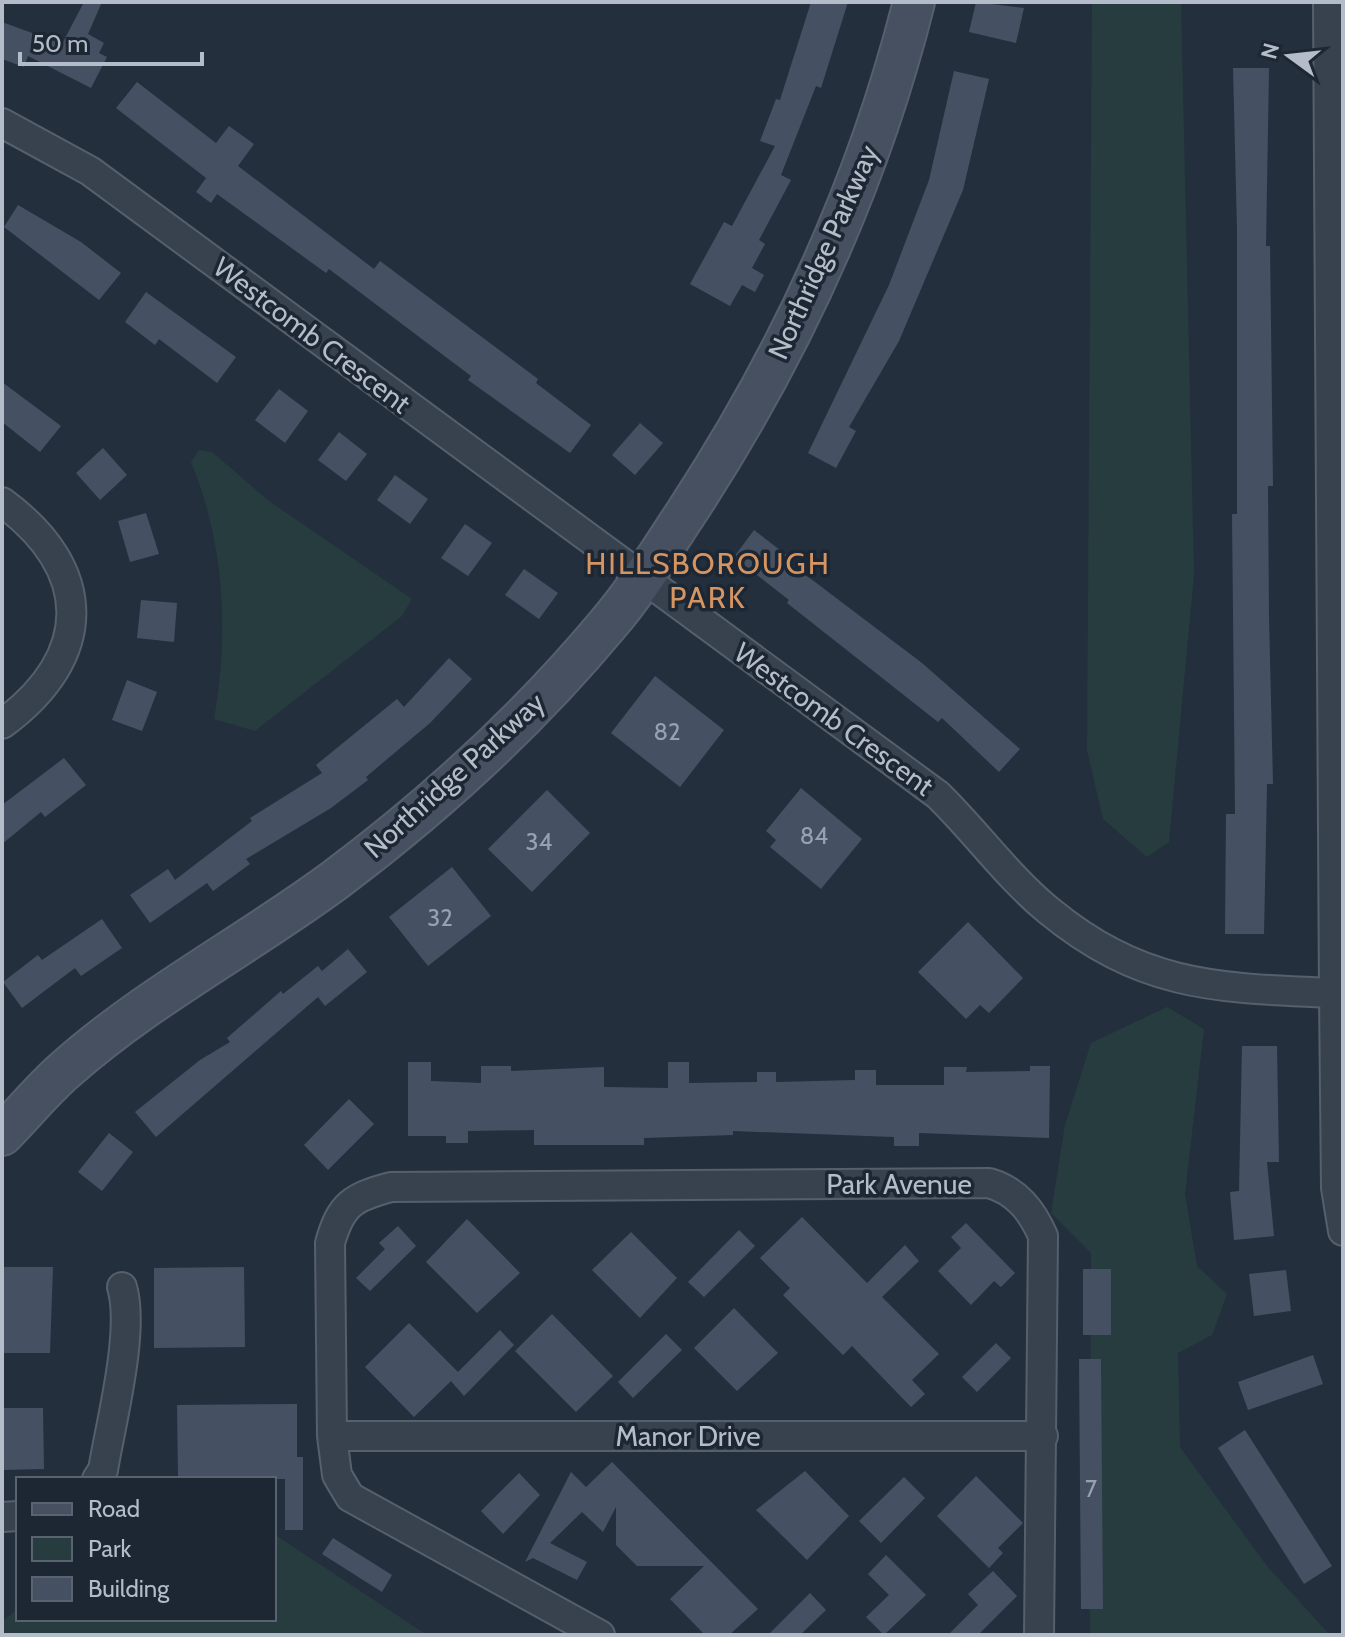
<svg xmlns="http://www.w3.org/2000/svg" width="1345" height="1637" font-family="Cabin,sans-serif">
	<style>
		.green { fill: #263c3f }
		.building { fill: #455162 }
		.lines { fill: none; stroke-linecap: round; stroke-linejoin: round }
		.street-casing { stroke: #565f6c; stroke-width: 32 }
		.secondary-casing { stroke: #565f6c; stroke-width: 44 }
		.street { stroke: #38414e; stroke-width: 28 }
		.secondary { stroke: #465061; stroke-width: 40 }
		.labels { text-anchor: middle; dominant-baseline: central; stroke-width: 7; stroke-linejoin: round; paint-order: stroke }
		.number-label { font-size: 24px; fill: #98a1af }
		.street-label { font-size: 28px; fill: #b4bcc9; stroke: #1d2633 }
		.neighbourhood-label { font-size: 30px; letter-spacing: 2px; fill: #d59563; stroke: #1d2633 }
	</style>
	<rect width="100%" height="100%" fill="#242f3e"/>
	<path class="green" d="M1092,2H1181L1194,575L1169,842L1147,857L1103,819L1087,750Z
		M199,450L212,452L269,501L412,599L402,616L255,731L214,719C229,632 225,544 191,462Z
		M1167,1007L1204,1029L1185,1194L1197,1266L1227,1294L1212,1335L1178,1353L1180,1447L1267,1566L1330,1635H1090L1091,1253L1051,1213L1065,1125L1091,1043Z
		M274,1534L427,1635H2V1621L18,1609V1619H274Z"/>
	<path class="building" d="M84,2H102L88,34L104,43L99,53L107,57L91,88L28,56L24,67L2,59V22L62,44Z
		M811,2H848L821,88L816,86L781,175L791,180L759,240L765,244L752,268L764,275L755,292L742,285L730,306L690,284L724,222L732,226L775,146L760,141L776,99L780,100Z
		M976,2L1024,8L1016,43L969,32Z
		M1233,68H1269L1266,246H1270L1273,486H1268L1269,618L1273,784H1267L1264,934H1225L1226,814H1235L1232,514H1237V229Z
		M954,71L989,79L963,190L899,341L849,427L856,431L836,468L808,453L889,285L929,180Z
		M137,82L216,143L229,126L254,144L238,166L374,269L380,261L538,379L536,383L591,425L570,453L468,380L471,376L329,269L326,273L217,194L211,203L196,192L206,178L116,108Z
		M18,205L81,242L121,273L99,300L4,227Z
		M146,292L236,357L217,383L159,339L155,345L125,322Z
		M2,382L61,426L40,452L2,422Z
		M279,389L308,411L285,443L255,420Z
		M640,423L663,443L635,475L612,455Z
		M339,432L367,454L346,481L318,460Z
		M103,448L127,475L100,500L76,473Z
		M395,475L428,499L410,524L377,500Z
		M146,513L159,554L130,562L118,521Z
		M465,524L492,543L468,576L441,558Z
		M754,530L789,557L786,560L922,663L1020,749L999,772L942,718L938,722L787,603L789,600L734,557Z
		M524,569L558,593L539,619L505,595Z
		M141,600L177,603L174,642L137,638Z
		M449,658L472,679L430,723L366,777L368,780L331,808L246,859L250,864L213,891L207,883L150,923L130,895L168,869L175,880L252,821L250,818L322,773L316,765L397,699L404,707Z
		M655,676L724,730L680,787L611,733Z
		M127,680L157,692L142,731L112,720Z
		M64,758L86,785L45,817L41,812L2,844V805Z
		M801,788L862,839L821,889L770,847L776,840L766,831Z
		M547,790L590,833L532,892L488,849Z
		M452,867L491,916L428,966L389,917Z
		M102,919L122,948L81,976L75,968L22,1008L3,982L38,955L42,960Z
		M968,922L1023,978L989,1013L980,1005L966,1019L918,972Z
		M348,949L367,972L325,1006L318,997L156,1137L135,1112L200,1060L230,1042L227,1038L281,991L283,994L318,966L322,971Z
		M1242,1046H1277L1279,1162H1267L1274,1236L1234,1240L1230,1192L1239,1191Z
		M408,1062H431V1081L481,1083V1066H511V1071L604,1067V1087L668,1088V1062H689V1083L757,1082V1072H776V1082L855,1080V1070H876V1085H944V1067H967L966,1072L1030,1071V1066H1050L1049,1138L919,1133V1146H894V1137L733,1131V1135L644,1138V1145H534V1130L468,1131V1143H446V1136H408Z
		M349,1099L374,1124L328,1170L304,1145Z
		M109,1133L133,1152L102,1191L78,1172Z
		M802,1217L867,1283L905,1245L919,1261L882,1297L939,1354L912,1380L925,1394L911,1407L852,1346L843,1355L783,1295L790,1288L760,1258Z
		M467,1219L520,1273L477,1313L426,1262Z
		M966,1223L1015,1273L1001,1287L994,1281L971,1305L938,1271L961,1248L951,1237Z
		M398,1226L416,1246L370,1291L356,1278L385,1249L379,1243Z
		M739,1230L755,1246L704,1297L688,1282Z
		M631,1232L677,1278L640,1318L592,1270Z
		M2,1267H53L50,1353H2Z
		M244,1267L245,1347L154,1348V1268Z
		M1083,1269H1111V1335H1083Z
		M1286,1270L1291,1311L1254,1316L1249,1274Z
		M734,1308L778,1353L737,1391L694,1348Z
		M552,1314L613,1376L576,1412L515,1351Z
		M409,1323L458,1372L500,1330L514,1345L464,1396L451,1381L414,1417L365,1367Z
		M666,1334L682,1350L633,1398L618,1382Z
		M996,1343L1011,1358L977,1392L962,1377Z
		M1313,1355L1323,1384L1248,1410L1238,1382Z
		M1079,1359H1101L1103,1609H1081Z
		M297,1404V1457H303V1530H285V1479H178L177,1405Z
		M2,1408H43L44,1469L2,1470Z
		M1245,1430L1332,1566L1304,1584L1218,1448Z
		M612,1462L758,1609L729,1635H705L670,1599L704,1566H637L616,1545V1507L603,1532L582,1512L550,1543L587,1562L577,1580L533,1558L525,1562L571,1472L586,1487Z
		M805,1471L849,1516L807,1560L756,1510Z
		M519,1473L540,1495L503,1534L481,1511Z
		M976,1476L1023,1523L998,1548L1003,1553L989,1568L937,1516Z
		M904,1477L925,1498L881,1543L859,1521Z
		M333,1538L392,1575L382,1592L322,1554Z
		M886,1555L926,1595L884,1635L866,1617L889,1595L868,1574Z
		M993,1571L1017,1596L978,1635H948L978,1605L968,1594Z
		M810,1593L826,1610L800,1635H768Z"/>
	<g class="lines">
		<defs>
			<path id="street" d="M1328,2L1334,993L1336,1188L1343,1231
				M2,123L90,171L938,795C976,832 1007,876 1048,910C1143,988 1217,988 1334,993
				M2,502C94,569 95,656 2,724
				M332,1436H1043
				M97,1479L103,1470C111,1422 135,1331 122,1287
				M2,1517L18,1516
				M600,1635L350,1497L337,1475L332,1436L330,1243C341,1204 353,1197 391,1187L989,1183C1017,1191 1032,1211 1043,1236L1039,1635"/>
			<path id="secondary" d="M2,1135C23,1114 42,1090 65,1070C147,997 247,945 335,880C435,805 528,720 608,624C637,590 661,551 686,513C789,356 868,185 914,2"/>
		</defs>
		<use href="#street" class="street-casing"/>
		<use href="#secondary" class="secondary-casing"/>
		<use href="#street" class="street"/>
		<use href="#secondary" class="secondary"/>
	</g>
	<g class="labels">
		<g class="number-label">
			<text x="667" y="731">82</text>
			<text x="814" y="835">84</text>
			<text x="539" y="841">34</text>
			<text x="440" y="917">32</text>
			<text x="1091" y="1488">7</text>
		</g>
		<g class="street-label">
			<text transform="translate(823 252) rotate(-66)">Northridge Parkway</text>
			<text transform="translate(312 335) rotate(37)">Westcomb Crescent</text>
			<text transform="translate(834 719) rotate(36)">Westcomb Crescent</text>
			<text transform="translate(454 775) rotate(-42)">Northridge Parkway</text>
			<text x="899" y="1184">Park Avenue</text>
			<text x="688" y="1436">Manor Drive</text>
		</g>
		<g class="neighbourhood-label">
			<text x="708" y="563">HILLSBOROUGH<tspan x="708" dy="34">PARK</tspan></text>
		</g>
	</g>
	<rect width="1345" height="1637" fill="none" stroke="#b4bcc9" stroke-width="8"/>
	<rect x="16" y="1477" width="260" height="144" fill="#1d2633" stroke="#59626f" stroke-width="2"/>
	<rect x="32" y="1503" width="40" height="12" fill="#465061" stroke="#59626f" stroke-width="2"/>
	<text x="88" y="1517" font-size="24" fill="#b4bcc9">Road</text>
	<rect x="32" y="1537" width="40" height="24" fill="#263c3f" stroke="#59626f" stroke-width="2"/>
	<text x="88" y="1557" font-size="24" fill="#b4bcc9">Park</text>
	<rect x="32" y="1577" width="40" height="24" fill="#455162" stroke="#59626f" stroke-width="2"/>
	<text x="88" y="1597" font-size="24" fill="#b4bcc9">Building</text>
	<g transform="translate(1289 56) rotate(285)" stroke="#1d2633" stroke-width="6" paint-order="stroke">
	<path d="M0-6L14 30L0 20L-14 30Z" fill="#b4bcc9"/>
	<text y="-12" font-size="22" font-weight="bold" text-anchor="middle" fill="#b4bcc9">N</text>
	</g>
	<path d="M20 52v12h182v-12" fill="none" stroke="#b4bcc9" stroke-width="4"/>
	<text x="32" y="52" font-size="24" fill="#b4bcc9" stroke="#1d2633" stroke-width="6" paint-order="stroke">50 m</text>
</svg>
